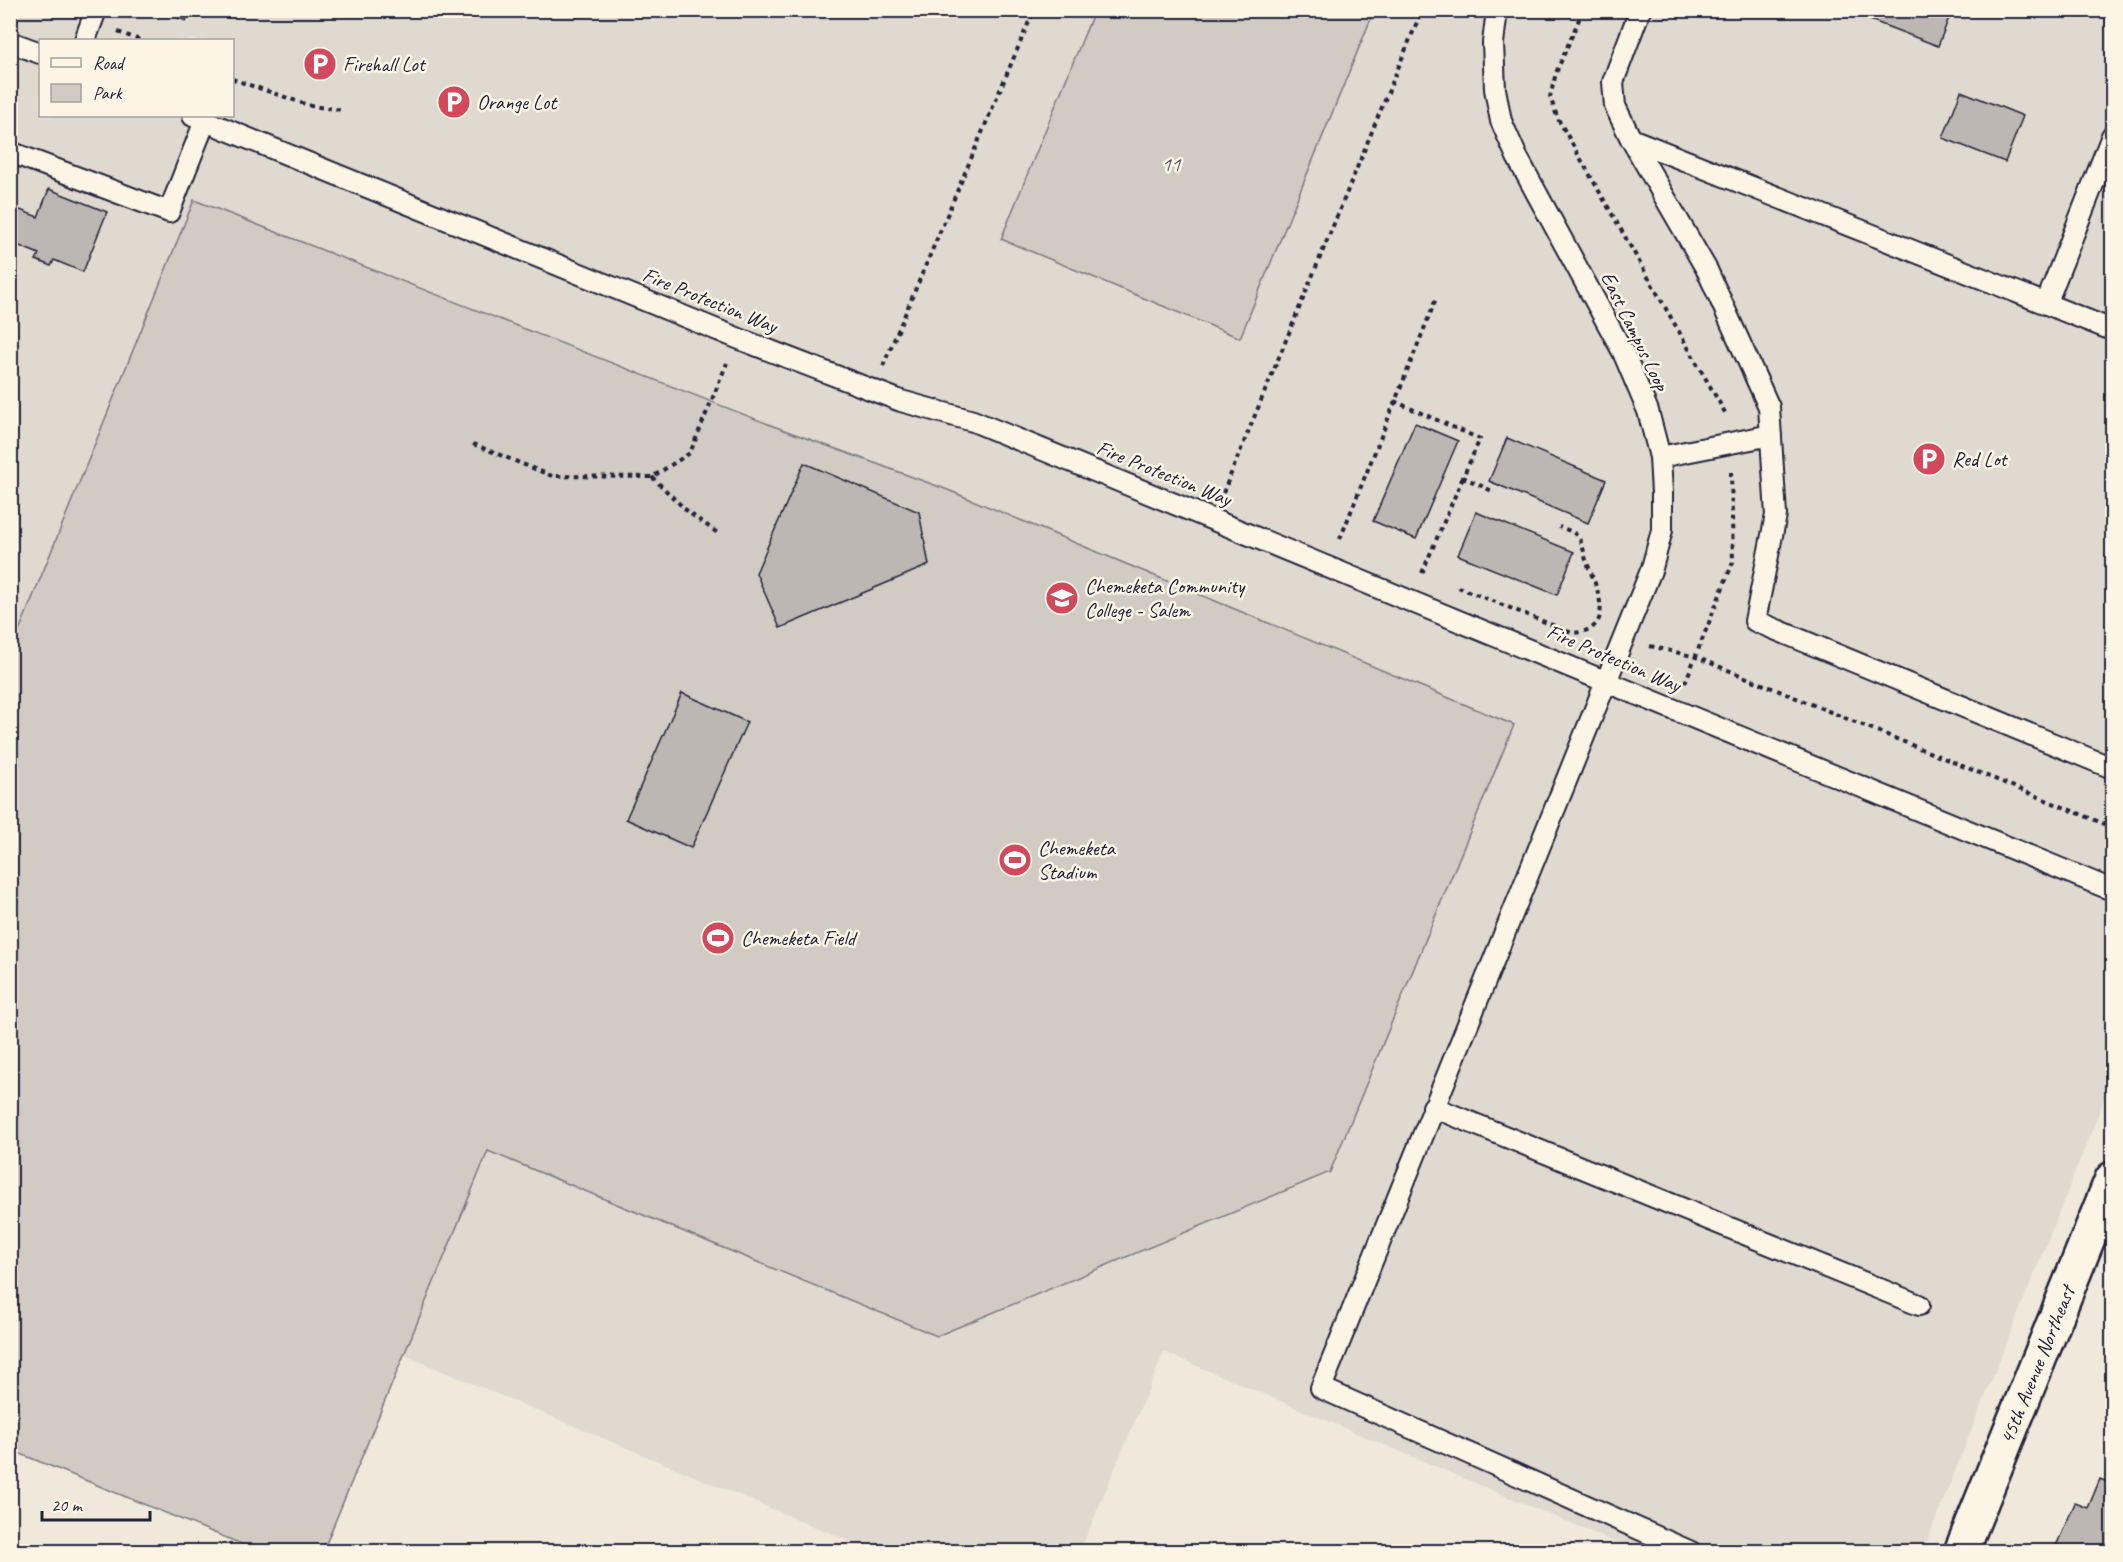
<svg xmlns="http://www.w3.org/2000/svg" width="2123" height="1562" font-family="Caveat,sans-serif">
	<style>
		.built { fill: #e0d9cf; fill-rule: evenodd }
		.green { fill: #d1cbc3; stroke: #7a767f; stroke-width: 1.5 }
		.building { fill: #bcb7b3; stroke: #22223b; stroke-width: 1.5 }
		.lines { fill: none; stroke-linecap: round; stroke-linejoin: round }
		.service-casing { stroke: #22223b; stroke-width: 24 }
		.tertiary-casing { stroke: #22223b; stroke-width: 38 }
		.path { stroke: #22223b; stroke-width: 4; stroke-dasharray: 4.5 4.5; stroke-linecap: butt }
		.service { stroke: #fcf5e5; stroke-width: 20 }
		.tertiary { stroke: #fcf5e5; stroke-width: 33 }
		.labels { text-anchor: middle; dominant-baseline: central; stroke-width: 5; stroke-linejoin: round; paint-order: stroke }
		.poi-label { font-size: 21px; fill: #22223b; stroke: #fcf5e5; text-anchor: start }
		.park-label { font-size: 21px; fill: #575564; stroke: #fcf5e5 }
		.street-label { font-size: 21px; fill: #22223b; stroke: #fcf5e5 }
	</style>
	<rect width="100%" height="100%" fill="#efe8db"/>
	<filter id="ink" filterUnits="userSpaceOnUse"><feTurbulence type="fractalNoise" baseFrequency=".0167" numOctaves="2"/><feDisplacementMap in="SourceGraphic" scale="12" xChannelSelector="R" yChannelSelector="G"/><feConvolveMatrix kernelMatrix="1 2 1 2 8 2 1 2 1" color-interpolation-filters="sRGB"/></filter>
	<g filter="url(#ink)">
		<path class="built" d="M10,11H2112V1080L1923,1551H1636L1164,1352L1080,1551H873L404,1355L323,1551H261L11,1450ZM40,40H232V116H40Z"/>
		<path class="green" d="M1094,11H1374L1240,338L1001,239Z
			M194,200L776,427L948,490L1514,725L1330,1172L937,1336L488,1151L323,1551L261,1552L11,1450L10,653Z"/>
		<path class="building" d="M159,10H190L186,21Z
			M1844,10H1952L1938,46Z
			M1961,91L2023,116L2005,162L1943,138Z
			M49,189L107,212L83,272L54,260L51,266L36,260L39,254L10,242V206L38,217Z
			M1415,423L1458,441L1416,539L1373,521Z
			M1507,438L1606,480L1588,523L1489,481Z
			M804,463L919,512L929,565L780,628L756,573Z
			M1476,512L1574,552L1557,595L1458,555Z
			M682,693L747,722L691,848L626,819Z
			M2112,1449V1463L2107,1461Z
			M2100,1479L2112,1484V1552H2068L2056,1546L2075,1503L2088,1508Z"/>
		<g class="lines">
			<defs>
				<path id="service" d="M1497,10L1493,43L1495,89L1501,121L1517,157L1623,352L1648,411L1660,457L1662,493V530L1652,568L1321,1388L1691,1552
					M1640,10L1613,82L1615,106L1631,139L1707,270L1769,407L1776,515L1755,621L2112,768
					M85,40L96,10
					M10,42L40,53
					M193,116L737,338L901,401L973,421L2112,890
					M1631,139L2112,330
					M10,152L169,212L205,121
					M2046,304L2112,136
					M1660,457L1771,435
					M1433,1107L1919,1305"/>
				<path id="tertiary" d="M1961,1552L2112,1179"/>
			</defs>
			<use href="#service" class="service-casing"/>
			<use href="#tertiary" class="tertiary-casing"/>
			<path class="path" d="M1583,10L1556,73L1550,97L1558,119L1727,416
				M118,32L140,40
				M232,79L311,106L342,110
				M883,366L1034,10
				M1394,401L1480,439L1463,477L1492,491
				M473,444L552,476L652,477L690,453L727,363
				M652,477L688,512L719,534
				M1223,493L1422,10
				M1340,539L1436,299
				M1422,573L1463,477
				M1458,587L1572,633C1620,631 1595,585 1586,560C1584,553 1583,545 1579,538L1573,532L1559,527
				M1650,646L1696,657L2112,827
				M1685,683L1733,562L1731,472"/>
			<use href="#service" class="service"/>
			<use href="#tertiary" class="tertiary"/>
		</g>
	</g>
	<defs>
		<symbol id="parking-disc" viewBox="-11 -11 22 22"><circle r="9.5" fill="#d1495b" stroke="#fcf5e5"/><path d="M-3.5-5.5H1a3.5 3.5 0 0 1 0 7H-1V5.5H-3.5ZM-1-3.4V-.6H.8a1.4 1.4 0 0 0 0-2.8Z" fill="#fff"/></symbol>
		<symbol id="university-disc" viewBox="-11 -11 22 22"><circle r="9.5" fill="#d1495b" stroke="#fcf5e5"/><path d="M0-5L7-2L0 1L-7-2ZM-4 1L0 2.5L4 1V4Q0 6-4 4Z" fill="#fff"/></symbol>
		<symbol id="stadium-disc" viewBox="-11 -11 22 22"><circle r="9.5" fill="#d1495b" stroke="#fcf5e5"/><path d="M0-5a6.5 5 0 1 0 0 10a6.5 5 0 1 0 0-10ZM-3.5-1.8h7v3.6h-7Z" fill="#fff"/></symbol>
	</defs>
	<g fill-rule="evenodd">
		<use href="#parking-disc" x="301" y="45" width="38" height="38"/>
		<use href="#parking-disc" x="435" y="83" width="38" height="38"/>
		<use href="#parking-disc" x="1910" y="440" width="38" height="38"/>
		<use href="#university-disc" x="1043" y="579" width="38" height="38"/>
		<use href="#stadium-disc" x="996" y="841" width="38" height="38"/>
		<use href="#stadium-disc" x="699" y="919" width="38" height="38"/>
	</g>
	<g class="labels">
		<g class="poi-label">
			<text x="343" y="64">Firehall Lot</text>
			<text x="477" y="102">Orange Lot</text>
			<text x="1952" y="459">Red Lot</text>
			<text x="1085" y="586">Chemeketa Community<tspan x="1085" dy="24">College - Salem</tspan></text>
			<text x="1038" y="848">Chemeketa<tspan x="1038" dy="24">Stadium</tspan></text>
			<text x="741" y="938">Chemeketa Field</text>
		</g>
		<g class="park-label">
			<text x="1171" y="164">11</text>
		</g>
		<g class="street-label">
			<text transform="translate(710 300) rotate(22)">Fire Protection Way</text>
			<text transform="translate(1635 331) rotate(64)">East Campus Loop</text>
			<text transform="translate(1164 473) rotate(22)">Fire Protection Way</text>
			<text transform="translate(1614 658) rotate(23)">Fire Protection Way</text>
			<text transform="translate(2037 1365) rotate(-68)">45th Avenue Northeast</text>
		</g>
	</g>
	<rect width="2123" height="1562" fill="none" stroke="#fcf5e5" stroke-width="36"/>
	<rect x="18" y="18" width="2087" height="1526" fill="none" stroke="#22223b" stroke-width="2" filter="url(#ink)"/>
	<rect x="39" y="39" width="195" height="78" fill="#fcf5e5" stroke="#a5a1a1" stroke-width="1.5"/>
	<rect x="51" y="58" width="30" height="9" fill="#fcf5e5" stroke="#a5a1a1" stroke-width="1.5"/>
	<text x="93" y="69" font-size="18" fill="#22223b">Road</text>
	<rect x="51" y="84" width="30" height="18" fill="#d1cbc3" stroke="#a5a1a1" stroke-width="1.5"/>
	<text x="93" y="99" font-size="18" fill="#22223b">Park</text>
	<path d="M42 1511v9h108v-9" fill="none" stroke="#22223b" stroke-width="3"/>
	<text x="51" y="1511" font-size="18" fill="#22223b" stroke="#fcf5e5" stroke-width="4.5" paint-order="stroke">20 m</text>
</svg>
